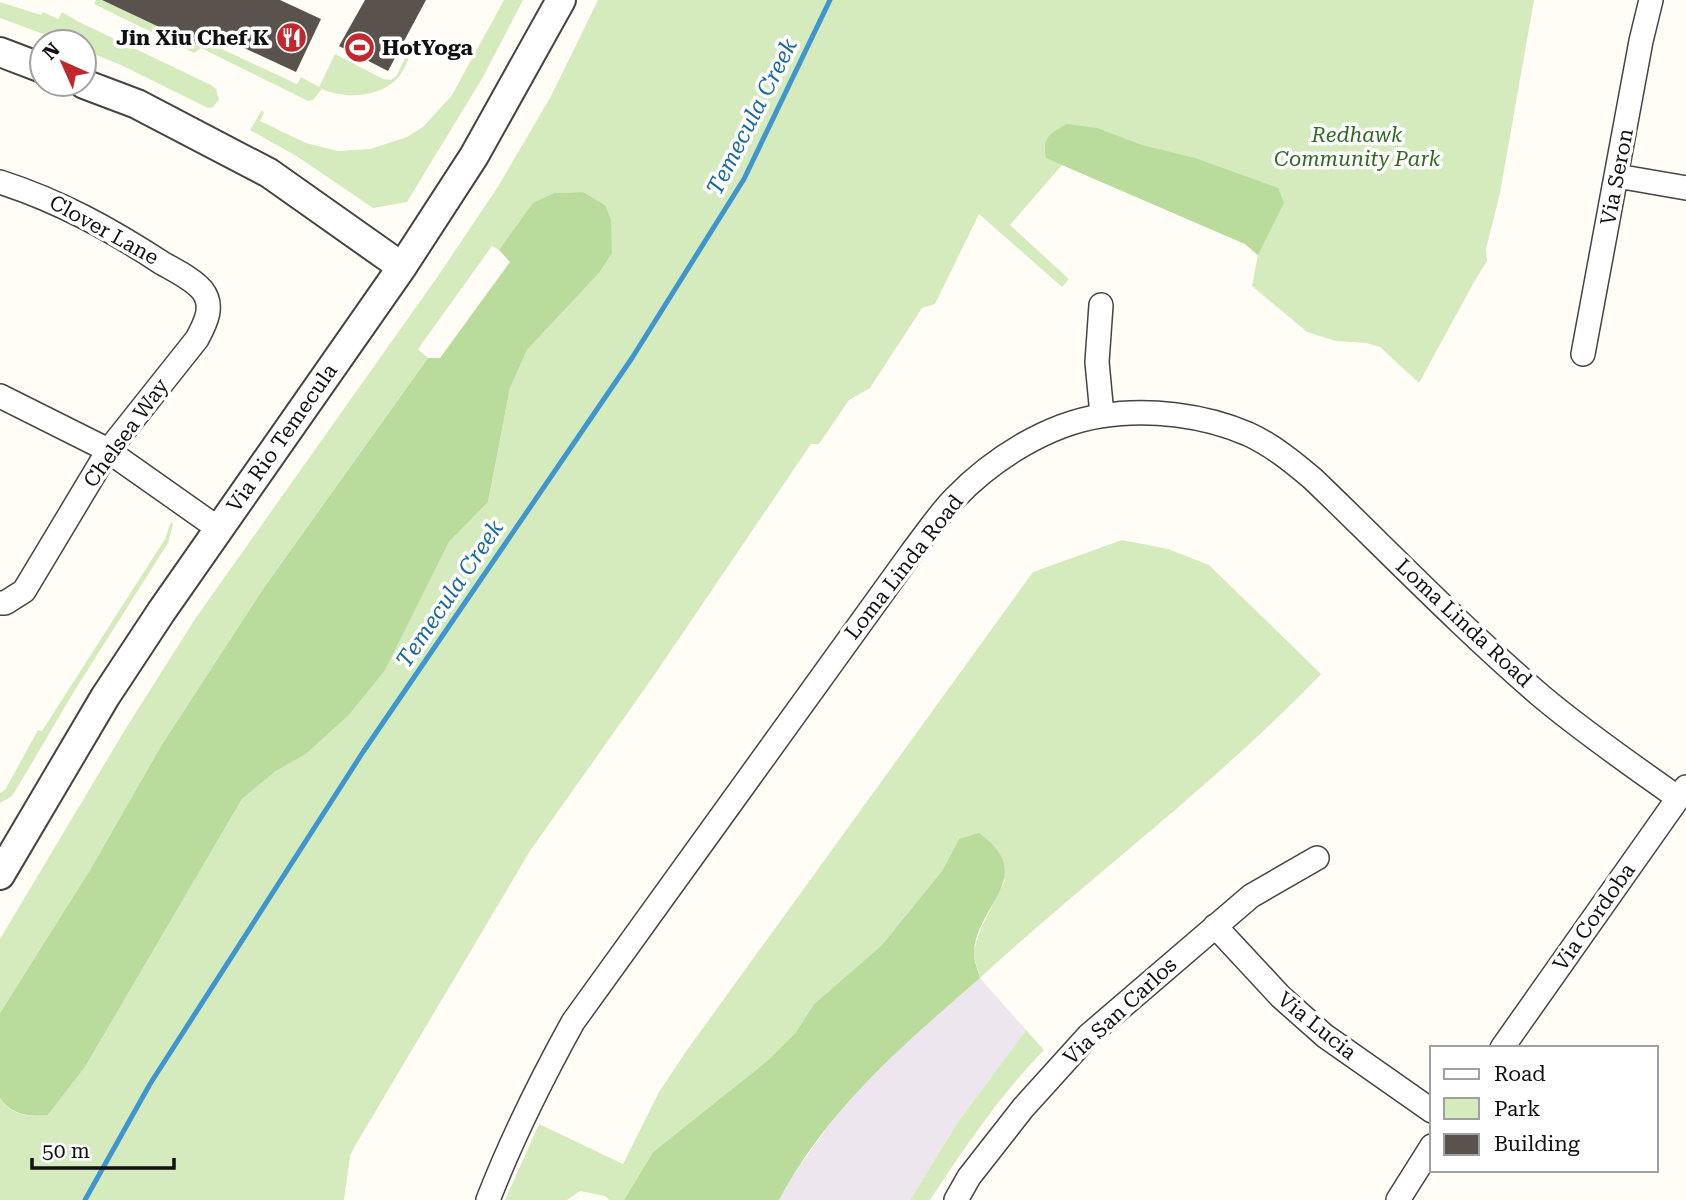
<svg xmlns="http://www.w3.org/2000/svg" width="1686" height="1200" font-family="'Roboto Serif',serif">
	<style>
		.industrial { fill: #eee6ef }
		.green { fill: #d5ebbd }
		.forest { fill: #b9dc9c }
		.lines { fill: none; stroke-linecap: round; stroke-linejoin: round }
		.stream { stroke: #3f96cf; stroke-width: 5 }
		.building { fill: #5a524d }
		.minor-casing { stroke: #444; stroke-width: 26 }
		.tertiary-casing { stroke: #444; stroke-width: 32 }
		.minor { stroke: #fff; stroke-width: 23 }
		.tertiary { stroke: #fff; stroke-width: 28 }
		.labels { text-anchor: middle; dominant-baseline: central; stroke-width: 7; stroke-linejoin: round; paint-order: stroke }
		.poi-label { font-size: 21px; font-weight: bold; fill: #111; stroke: #fff; text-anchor: end }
		.park-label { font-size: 21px; font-style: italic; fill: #2f6b1f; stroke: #fff }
		.street-label { font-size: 21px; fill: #111; stroke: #fff }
		.water-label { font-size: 23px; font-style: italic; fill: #1768a6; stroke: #fff }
	</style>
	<rect width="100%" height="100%" fill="#fffdf5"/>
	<path class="industrial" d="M980,978L1026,1030L958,1122L910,1200H779L790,1179L845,1103L891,1055Z"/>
	<path class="green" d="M96,0H102L194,44L198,38L297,84L301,77L319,87L335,54L383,79L391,80L397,75L412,42L415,44C410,54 405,71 397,79C378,98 344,99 322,89L313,100L308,101L201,48L194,53L94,4Z
		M504,0H523L483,77L407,202L373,208L298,157L250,130L262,110L264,113L260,121L306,143L338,151L370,149L407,137L423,127L452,95Z
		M598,0H1534L1500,193L1486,249L1487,261L1474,282L1419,383L1380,347L1366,343L1336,341L1307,332L1252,286L1258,255L1245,244L1062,165L1010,225L1069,279L1062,287L979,214L935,304L922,308L870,388L849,400L819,444H811L653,677L530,851L355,1146L350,1156L344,1200H0V1098C11,1116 29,1117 48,1115L85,1067L242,799L276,771L306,754L349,715L385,669L449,542L488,502L510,388L527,350L599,273L605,205L583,192L554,193L534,203L499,250L492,246L418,349L428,358L263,589L161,746L90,870L0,1013V939L126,728L195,619L438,276L499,185L551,96Z
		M0,2L41,15L43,12L58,19L62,12L77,21L211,85L216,89L219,100L213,107L208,108L121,65L84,50V42H65L0,18Z
		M171,522L173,525L168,543L75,690L20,783L12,796L0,803V793L5,790L38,730L42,731L165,539Z
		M1122,540L1168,549L1209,565L1321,674C1216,784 1092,875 980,978L973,953L981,928L1005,880L959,839L942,871L881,946L814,1004L796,1032L767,1061L653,1152L624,1200H609L605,1196L580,1191L567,1200H505L539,1124L623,1164L659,1092L687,1050L1033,572Z
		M1026,1030L1044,1050C1000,1095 965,1147 930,1200H910L958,1122Z"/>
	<path class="forest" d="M1067,124L1097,128L1142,145L1195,158L1278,188L1284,203L1258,255L1245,244L1046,158C1042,137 1050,133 1067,124Z
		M583,192L605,205L611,220L612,253L599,273L527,350L510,388L488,502L449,542L385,670L349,715L306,754L276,771L242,799L85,1067L48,1115C29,1117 11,1115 0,1098V1013L90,870L161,746L263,589L428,358H440L510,262L499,250L533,203L554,193Z
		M979,833C1038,876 978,903 974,951C973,959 978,970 980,978C903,1045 828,1108 779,1200H624L653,1152L767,1061L796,1032L814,1004L881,946L942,871L959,839Z"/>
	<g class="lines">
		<path class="stream" d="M85,1200L150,1084L363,752L632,358L744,179L830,0"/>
	</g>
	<path class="building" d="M102,0H280L321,19L296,72L203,29L195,44Z
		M365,0H426L388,71L339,46Z"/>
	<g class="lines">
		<defs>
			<path id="minor" d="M1617,176L1686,188
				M0,182C59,201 110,229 162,263C174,270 193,279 202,290C215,306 205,324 197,339L108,451L24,591L5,603H0
				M1101,305L1097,362L1102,415
				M1583,354L1641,41L1651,0
				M0,396L104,448L219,529
				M1215,926L1281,997L1325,1036L1432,1111
				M1502,1048L1686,787
				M488,1200C512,1138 541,1080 573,1022L912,552C926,534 939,514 955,498C992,459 1048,424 1101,416C1148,408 1204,415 1248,434C1272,445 1293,462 1313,479C1389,552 1462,628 1541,696C1585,733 1632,765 1678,798
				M956,1200L969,1177L1023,1108L1089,1035L1251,896L1317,858
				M1398,1200L1432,1146"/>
			<path id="tertiary" d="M0,52L42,68
				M84,84L137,104L269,173L402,267
				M0,875L105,697L161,612L402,267L474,156L561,0"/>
		</defs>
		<use href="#minor" class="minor-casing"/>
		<use href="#tertiary" class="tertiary-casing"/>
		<use href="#minor" class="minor"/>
		<use href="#tertiary" class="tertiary"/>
	</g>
	<defs>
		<symbol id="restaurant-disc" viewBox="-11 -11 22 22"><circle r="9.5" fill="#c4262e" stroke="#fff"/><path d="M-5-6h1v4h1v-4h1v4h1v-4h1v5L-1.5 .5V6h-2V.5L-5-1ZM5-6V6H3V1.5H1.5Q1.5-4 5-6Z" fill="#fff"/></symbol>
		<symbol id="stadium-disc" viewBox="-11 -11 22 22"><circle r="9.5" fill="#c4262e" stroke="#fff"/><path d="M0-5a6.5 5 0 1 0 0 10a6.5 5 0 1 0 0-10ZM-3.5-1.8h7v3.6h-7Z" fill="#fff"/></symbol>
	</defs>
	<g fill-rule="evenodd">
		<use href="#restaurant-disc" x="274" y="20" width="35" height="35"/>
		<use href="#stadium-disc" x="342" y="30" width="35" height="35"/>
	</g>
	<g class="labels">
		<g class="poi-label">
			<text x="269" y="38">Jin Xiu Chef K</text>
			<text x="382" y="48" text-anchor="start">HotYoga</text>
		</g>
		<g class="park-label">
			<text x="1357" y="135">Redhawk<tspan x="1357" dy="24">Community Park</tspan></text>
		</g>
		<g class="street-label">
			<text transform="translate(1617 177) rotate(-79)">Via Seron</text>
			<text transform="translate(104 230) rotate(29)">Clover Lane</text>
			<text transform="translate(126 433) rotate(-54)">Chelsea Way</text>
			<text transform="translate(282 438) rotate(-55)">Via Rio Temecula</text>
			<text transform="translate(904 567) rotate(-52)">Loma Linda Road</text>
			<text transform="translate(1464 623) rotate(43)">Loma Linda Road</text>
			<text transform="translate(1594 917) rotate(-55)">Via Cordoba</text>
			<text transform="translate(1120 1011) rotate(-43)">Via San Carlos</text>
			<text transform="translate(1317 1026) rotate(39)">Via Lucia</text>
		</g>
		<g class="water-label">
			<text transform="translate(752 117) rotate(-63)">Temecula Creek</text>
			<text transform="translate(450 594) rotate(-56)">Temecula Creek</text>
		</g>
	</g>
	<rect x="1430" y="1046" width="228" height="126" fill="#ffffff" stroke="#a0a0a0" stroke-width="2"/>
	<rect x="1444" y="1069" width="35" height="10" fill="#ffffff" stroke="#a0a0a0" stroke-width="2"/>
	<text x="1494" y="1081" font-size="21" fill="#111111">Road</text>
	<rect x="1444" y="1098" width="35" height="21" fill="#d5ebbd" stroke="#a0a0a0" stroke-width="2"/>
	<text x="1494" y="1116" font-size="21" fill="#111111">Park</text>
	<rect x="1444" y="1134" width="35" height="21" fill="#5a524d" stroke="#a0a0a0" stroke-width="2"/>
	<text x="1494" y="1151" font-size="21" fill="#111111">Building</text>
	<g transform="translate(63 63) rotate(315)"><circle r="33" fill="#ffffff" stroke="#a0a0a0" stroke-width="2"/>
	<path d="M0-5L12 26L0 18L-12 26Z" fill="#c4262e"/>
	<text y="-10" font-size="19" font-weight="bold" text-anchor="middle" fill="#111111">N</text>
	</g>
	<path d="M32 1158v10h142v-10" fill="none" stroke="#111111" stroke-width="3.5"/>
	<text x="42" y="1158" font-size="21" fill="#111111" stroke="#ffffff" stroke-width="5" paint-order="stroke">50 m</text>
</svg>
